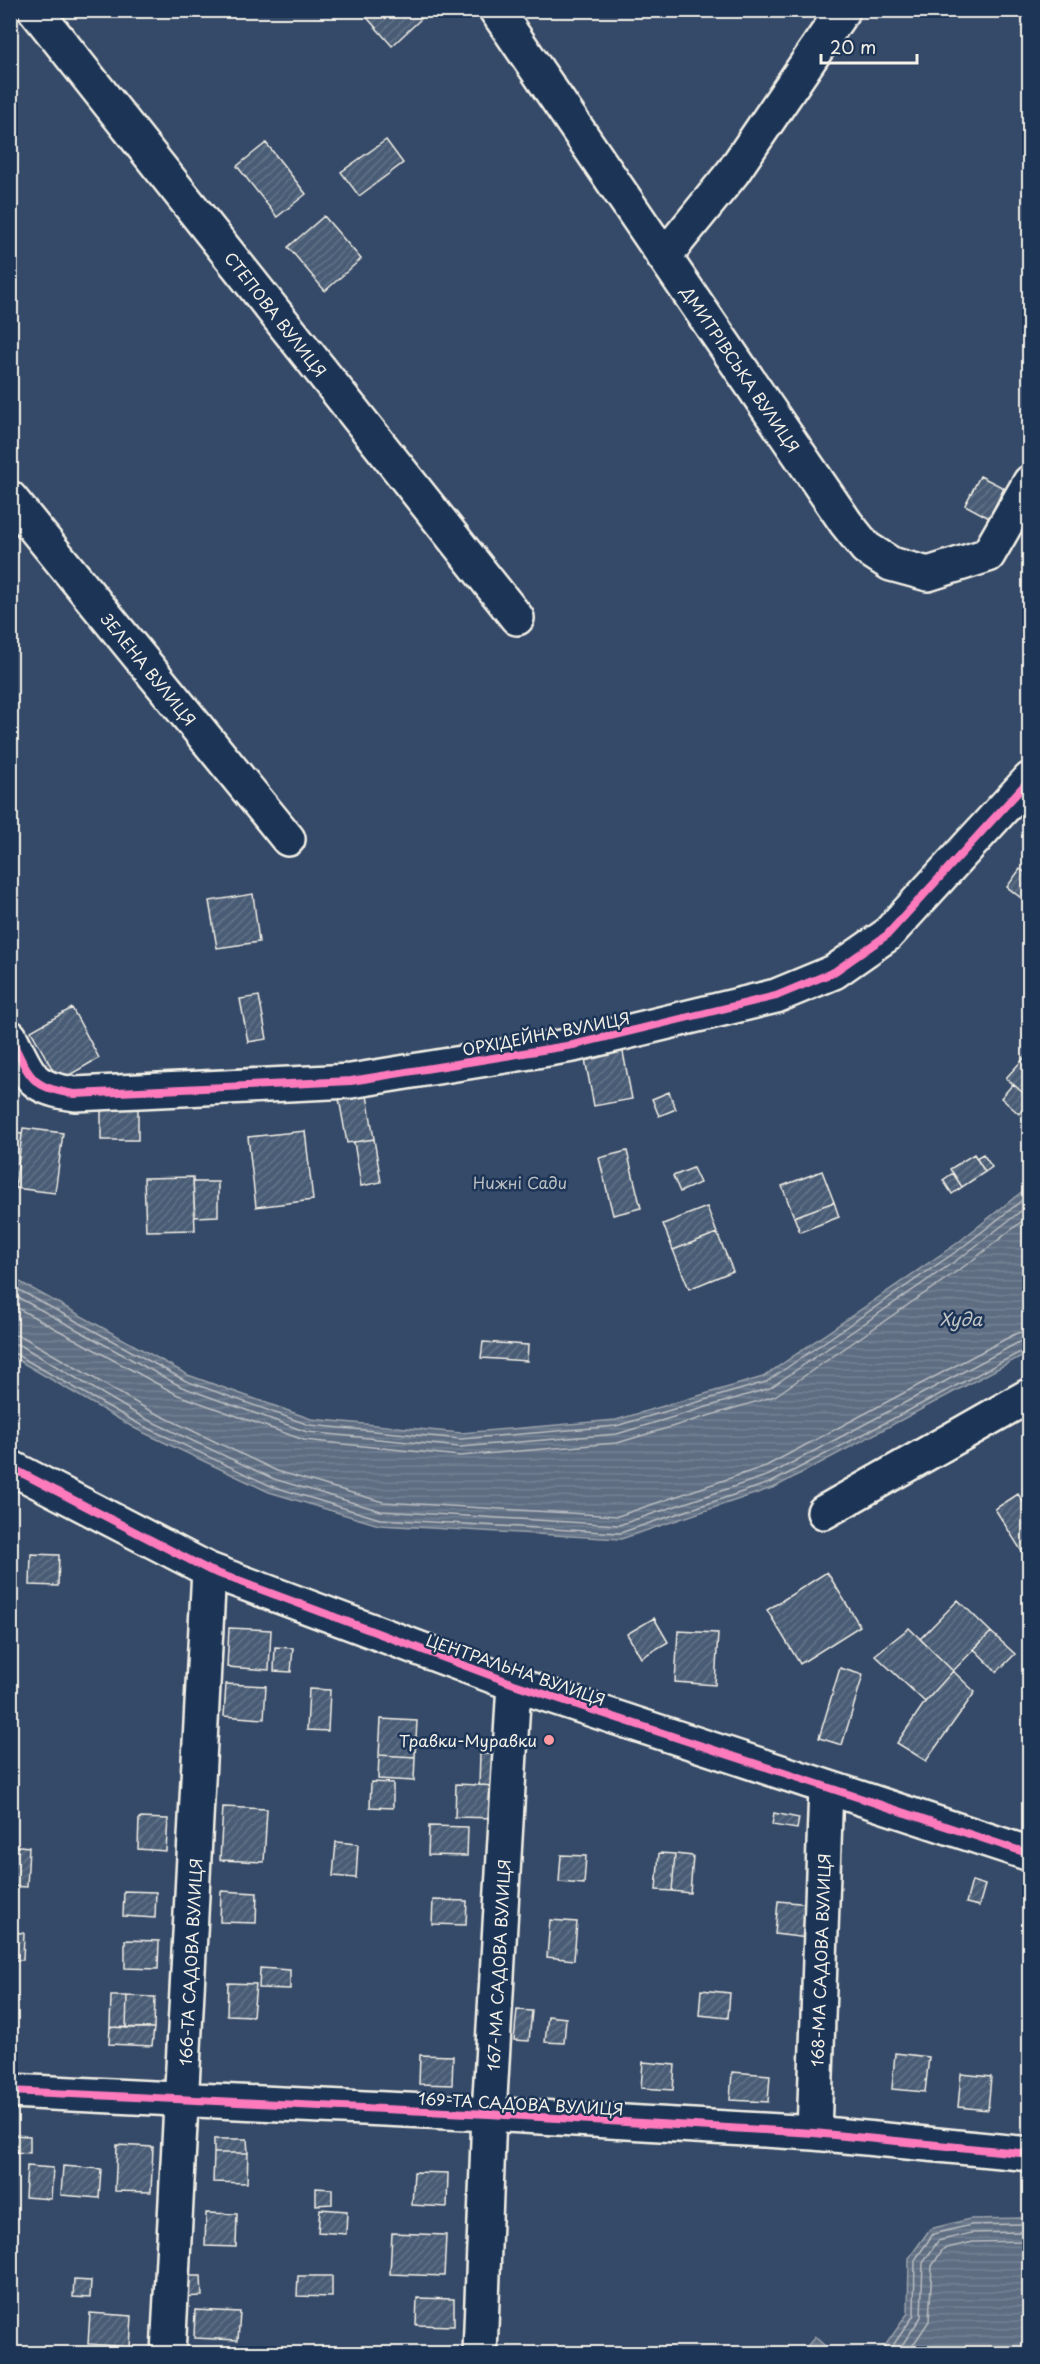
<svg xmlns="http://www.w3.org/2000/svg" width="1040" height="2364" font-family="'Playpen Sans',sans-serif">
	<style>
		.green { fill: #354a67; stroke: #949ea8; stroke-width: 1.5 }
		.water { fill: url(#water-rules); stroke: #9aa2ab; stroke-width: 1.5 }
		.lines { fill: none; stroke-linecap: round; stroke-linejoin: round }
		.shore { stroke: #b8bcbf; stroke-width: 1.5 }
		.building { fill: url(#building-hatch); stroke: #f4f1e8; stroke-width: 1.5 }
		.minor-casing { stroke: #f4f1e8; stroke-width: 38 }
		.minor { stroke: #1d3557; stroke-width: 33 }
		.cycleway-casing { stroke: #1d3557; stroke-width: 11 }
		.cycleway { stroke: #fd7abc; stroke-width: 8 }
		.poi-dot { fill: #ff9aa2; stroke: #1d3557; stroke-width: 2 }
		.labels { text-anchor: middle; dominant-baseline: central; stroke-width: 5; stroke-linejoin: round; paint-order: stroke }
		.street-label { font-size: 16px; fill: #f4f1e8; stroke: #1d3557 }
		.park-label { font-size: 16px; fill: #bbbfc1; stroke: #1d3557 }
		.poi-label { font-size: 16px; fill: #f4f1e8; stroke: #1d3557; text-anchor: end }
		.water-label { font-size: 18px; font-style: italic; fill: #c0c3c4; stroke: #1d3557 }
	</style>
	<defs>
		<pattern id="water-rules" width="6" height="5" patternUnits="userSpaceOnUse" patternTransform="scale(1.5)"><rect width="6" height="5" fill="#5e6d82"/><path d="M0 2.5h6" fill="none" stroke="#768294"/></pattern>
		<pattern id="building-hatch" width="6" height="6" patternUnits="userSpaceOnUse" patternTransform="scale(1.5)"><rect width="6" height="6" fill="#485b74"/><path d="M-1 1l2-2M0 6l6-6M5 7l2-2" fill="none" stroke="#637388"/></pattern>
	</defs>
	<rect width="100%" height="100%" fill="#1d3557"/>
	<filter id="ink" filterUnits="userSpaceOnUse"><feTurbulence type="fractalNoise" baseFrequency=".0167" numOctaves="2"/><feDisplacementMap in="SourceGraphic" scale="12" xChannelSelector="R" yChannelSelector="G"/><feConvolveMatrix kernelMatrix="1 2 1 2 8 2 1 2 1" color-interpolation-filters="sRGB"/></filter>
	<g filter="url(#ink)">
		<path class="green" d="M11,11H1029V2353H11Z"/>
		<path class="water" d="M1029,1186V1352L775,1487L621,1539L379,1525L269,1492L136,1429L11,1356V1277L188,1375L311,1419L461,1433L616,1420L763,1377L956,1244Z
			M1029,2218V2353H880L908,2313L909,2258L930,2229L970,2219Z
			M815,2337L833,2353H801Z"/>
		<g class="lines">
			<path class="shore" d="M10,1285L186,1381L309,1425L461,1439L616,1426L766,1382L960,1249L1030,1194
				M10,1293L182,1387L307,1432L460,1447L617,1434L770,1388L964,1255L1030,1204
				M10,1304L178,1395L304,1440L460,1456L617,1443L775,1396L969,1263L1030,1215
				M10,1334L23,1337L147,1409L277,1471L383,1502L618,1516L766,1466L1017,1333L1030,1331
				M10,1343L20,1345L142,1417L274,1479L381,1511L619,1525L769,1475L1021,1341L1030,1340
				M10,1351L139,1424L271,1486L380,1519L620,1533L772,1482L1030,1347
				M887,2354L914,2315L915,2260L933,2234L971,2225L1030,2224
				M896,2354L921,2317L923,2263L938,2241L971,2233L1030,2232
				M907,2354L929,2321L932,2266L943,2249L973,2242L1030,2241"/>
		</g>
		<path class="building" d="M366,10H415L422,18L392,46L363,13Z
			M386,140L403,163L359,196L341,172Z
			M266,143L306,194L277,217L237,166Z
			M324,216L361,259L325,291L288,247Z
			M980,476L1004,488L989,518L965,505Z
			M1020,869L1030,876V905L1007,887Z
			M253,894L259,942L217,948L209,901Z
			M259,996L267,1039L248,1042L240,999Z
			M72,1008L99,1058L59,1081L31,1031Z
			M622,1047L632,1099L594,1106L584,1054Z
			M1026,1056L1030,1059V1099L1006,1078Z
			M1013,1084L1030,1099L1019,1114L1001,1098Z
			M669,1092L676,1109L659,1116L652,1099Z
			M367,1095L374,1139L347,1143L339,1099Z
			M101,1109H138V1140H101Z
			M23,1128L63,1133L55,1193L15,1188Z
			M305,1131L313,1200L256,1207L248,1137Z
			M10,1133L22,1134L16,1182H10Z
			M374,1139L381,1182L361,1186L354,1142Z
			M627,1151L641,1208L613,1215L599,1158Z
			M974,1154L985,1172L962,1187L950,1169Z
			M983,1154L992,1167L985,1172L976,1158Z
			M693,1168L700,1183L680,1192L673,1176Z
			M822,1171L834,1202L794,1217L782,1186Z
			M953,1173L962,1187L952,1194L943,1180Z
			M193,1177L195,1230L146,1231L144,1178Z
			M193,1182H218V1216L195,1217Z
			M834,1202L839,1217L800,1232L794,1217Z
			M707,1207L717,1233L673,1250L663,1224Z
			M717,1233L733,1271L689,1289L673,1250Z
			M483,1342L528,1345L527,1361L481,1358Z
			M1018,1494L1030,1512V1555L1026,1558L995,1509Z
			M31,1554L59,1555L58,1586L30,1585Z
			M827,1572L860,1626L800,1664L767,1610Z
			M958,1600L991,1632L953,1671L920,1639Z
			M654,1618L668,1642L641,1658L627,1634Z
			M229,1628L271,1630L269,1670L227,1667Z
			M909,1628L953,1671L925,1702L875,1655Z
			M678,1631L718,1633L715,1685L675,1682Z
			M991,1632L1015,1654L997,1672L974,1649Z
			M275,1647L293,1648L291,1672L274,1671Z
			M840,1668L863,1675L842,1745L819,1738Z
			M953,1671L975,1692L926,1761L897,1743L925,1702Z
			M226,1684L266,1686L264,1719L224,1716Z
			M309,1689L330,1690L328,1731L307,1730Z
			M381,1719L417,1721L415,1757L379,1755Z
			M480,1754H499L498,1786L479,1785Z
			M379,1755L415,1757L414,1781L378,1779Z
			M371,1782L393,1783V1808L370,1807Z
			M456,1784L498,1786L497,1818L455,1817Z
			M223,1807L267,1809L264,1862L220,1860Z
			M774,1813L799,1818L797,1829L772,1825Z
			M139,1818L168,1819L166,1851L138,1849Z
			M429,1826L468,1827L467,1856L428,1855Z
			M336,1842L358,1844L356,1878L333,1876Z
			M10,1845L29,1847L27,1887L10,1886Z
			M659,1853L675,1854L672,1891L656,1890Z
			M675,1854L693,1856L690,1893L672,1891Z
			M561,1855L586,1856L584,1884L559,1882Z
			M972,1881L985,1885L979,1906L966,1903Z
			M124,1891L156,1892L155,1918L123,1916Z
			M221,1891L257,1893L256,1923L220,1922Z
			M433,1900L467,1901L466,1925L432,1924Z
			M778,1901L810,1904L807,1938L775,1934Z
			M550,1920L577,1922L574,1960L547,1957Z
			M10,1932L24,1933L23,1960H10Z
			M125,1940L159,1941L158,1969L125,1968Z
			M260,1968L290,1970V1989L259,1988Z
			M228,1983L256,1984L253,2016L227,2015Z
			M701,1990L730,1993L728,2018L699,2015Z
			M111,1996H127L126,2028L110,2027Z
			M127,1996L155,1997L154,2028H126Z
			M517,2010L532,2011L529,2041L514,2040Z
			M548,2016L566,2018L564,2043L545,2042Z
			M110,2027L154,2028L152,2046L109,2044Z
			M895,2053L929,2057L925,2092L892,2089Z
			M420,2055L453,2056L452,2085L419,2084Z
			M643,2062L675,2065L673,2090L641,2088Z
			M732,2072L770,2075L768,2102L730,2100Z
			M961,2074L991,2077L988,2110L958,2107Z
			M12,2135L30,2136V2153L12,2152Z
			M214,2139H247L248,2153H214Z
			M117,2145L153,2147L151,2192L115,2191Z
			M214,2153H248L247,2183L213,2182Z
			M27,2166L53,2168L51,2199L25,2197Z
			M63,2166L101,2169L99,2198L61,2195Z
			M414,2172L448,2173L447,2207L412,2205Z
			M316,2188L332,2189V2204L316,2205Z
			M320,2209L347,2211L346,2234L318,2232Z
			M206,2213L237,2214L236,2247L205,2246Z
			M392,2233L446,2235L444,2276L390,2274Z
			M179,2276H201L202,2296L179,2297Z
			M298,2276H332V2297L297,2296Z
			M74,2280L91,2281L90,2298L73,2297Z
			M417,2298L454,2299V2326L416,2325Z
			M195,2310L240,2312L238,2340L194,2338Z
			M90,2313L132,2316L130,2347L88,2344Z"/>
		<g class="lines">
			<defs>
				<path id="minor" d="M35,10L517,618
					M496,10L846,523L866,548L891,564L928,574L988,555L1030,482
					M664,257L733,172L843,10
					M10,498L288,839
					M10,1037C30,1076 29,1088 75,1094L351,1081L573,1045L776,996L834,972L887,935L1030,779
					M10,1467L209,1570L514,1684L1030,1854
					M824,1512L1030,1395
					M10,2091L489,2114L814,2133L1030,2154
					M814,2133L826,1787
					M168,2354L209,1570
					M480,2354L489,2114L514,1684"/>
			</defs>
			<use href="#minor" class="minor-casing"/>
			<use href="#minor" class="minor"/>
			<defs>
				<path id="cycleway" d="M10,1037C30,1076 29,1088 75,1094L351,1081L573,1045L776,996L834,972L887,935L1030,779
					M10,1467L209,1570L514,1684L1030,1854
					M10,2091L489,2114L814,2133L1030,2154"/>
			</defs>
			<use href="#cycleway" class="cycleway-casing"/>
			<use href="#cycleway" class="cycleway"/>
		</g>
	</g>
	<circle class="poi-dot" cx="549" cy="1740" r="6"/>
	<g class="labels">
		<g class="street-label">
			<text transform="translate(276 314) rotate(52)">СТЕПОВА ВУЛИЦЯ</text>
			<text transform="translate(741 369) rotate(56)">ДМИТРІВСЬКА ВУЛИЦЯ</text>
			<text transform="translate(149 669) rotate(51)">ЗЕЛЕНА ВУЛИЦЯ</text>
			<text transform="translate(546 1033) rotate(-11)">ОРХІДЕЙНА ВУЛИЦЯ</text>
			<text transform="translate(516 1669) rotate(19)">ЦЕНТРАЛЬНА ВУЛИЦЯ</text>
			<text transform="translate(820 1960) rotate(-88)">168-МА САДОВА ВУЛИЦЯ</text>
			<text transform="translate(190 1962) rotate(-87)">166-ТА САДОВА ВУЛИЦЯ</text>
			<text transform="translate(498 1965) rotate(-87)">167-МА САДОВА ВУЛИЦЯ</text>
			<text transform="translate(521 2103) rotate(3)">169-ТА САДОВА ВУЛИЦЯ</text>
		</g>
		<g class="park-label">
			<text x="520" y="1182">Нижні Сади</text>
		</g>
		<g class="poi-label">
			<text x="537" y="1740">Травки-Муравки</text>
		</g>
		<g class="water-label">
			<text x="961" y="1318">Худа</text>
		</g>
	</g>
	<rect width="1040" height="2364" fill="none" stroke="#1d3557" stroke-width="36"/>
	<rect x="18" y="18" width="1004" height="2328" fill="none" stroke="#f4f1e8" stroke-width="2" filter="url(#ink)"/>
	<path d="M821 54v9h96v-9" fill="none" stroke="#f4f1e8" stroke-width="3"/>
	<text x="830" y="54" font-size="18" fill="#f4f1e8" stroke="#1d3557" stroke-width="4.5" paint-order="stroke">20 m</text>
</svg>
